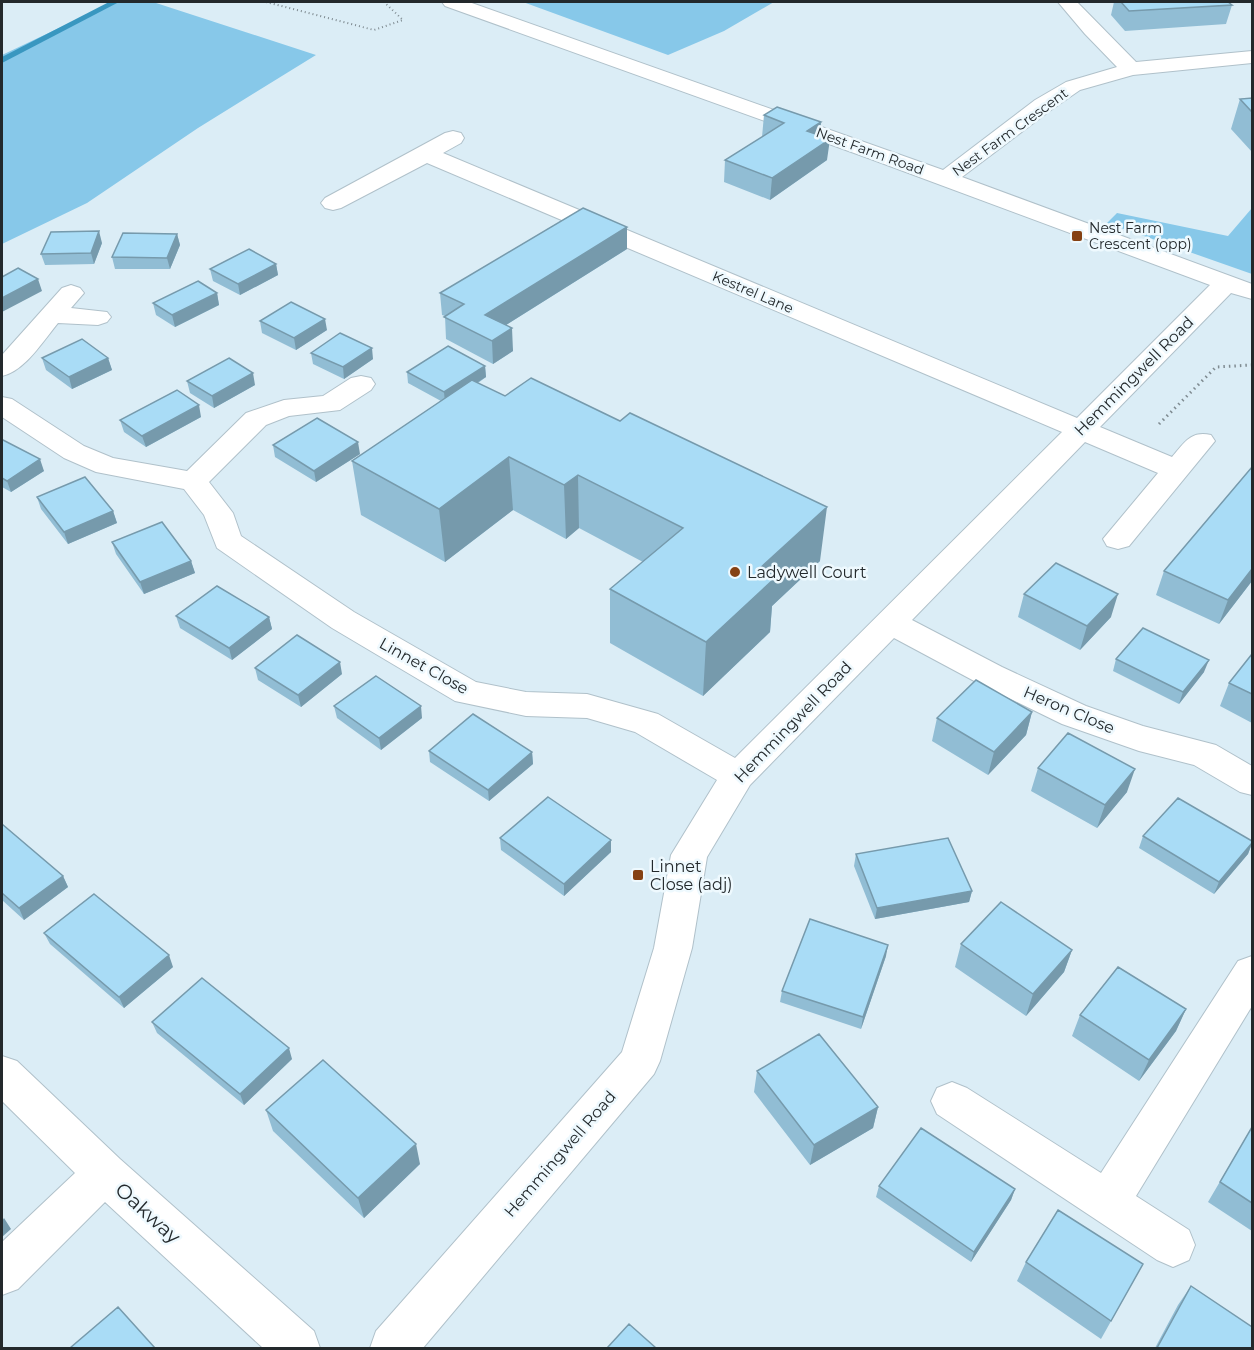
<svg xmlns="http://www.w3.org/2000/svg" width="1254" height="1350" font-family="Montserrat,sans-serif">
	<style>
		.green { fill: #87c8e9 }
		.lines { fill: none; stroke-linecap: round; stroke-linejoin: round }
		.stream { fill: #3997c0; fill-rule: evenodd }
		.minor-casing { stroke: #b0c1ca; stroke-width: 2 }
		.path-far1 { stroke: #7f8b91; stroke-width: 2; stroke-dasharray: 1 3; stroke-linecap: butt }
		.path { stroke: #7f8b91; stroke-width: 3; stroke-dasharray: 1.5 4; stroke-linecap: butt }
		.minor { fill: #fff; fill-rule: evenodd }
		.wall { fill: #91bdd4 }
		.shaded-wall { fill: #769aac }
		.building { fill: #a9dcf6; stroke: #769aac; stroke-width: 1.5 }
		.poi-dot { fill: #854113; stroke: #eef9fe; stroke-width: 2 }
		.labels { text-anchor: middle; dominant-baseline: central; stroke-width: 5; stroke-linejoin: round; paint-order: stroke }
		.far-street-label { font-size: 14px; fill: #23292c; stroke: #eef9fe }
		.far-poi-label { font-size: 14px; fill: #23292c; stroke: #eef9fe; text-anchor: start }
		.street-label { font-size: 16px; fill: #23292c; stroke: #eef9fe }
		.poi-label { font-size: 16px; fill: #23292c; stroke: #eef9fe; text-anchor: start }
		.near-street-label { font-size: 20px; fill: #23292c; stroke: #eef9fe }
	</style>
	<rect width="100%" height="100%" fill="#dbedf6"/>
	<path class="green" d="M114,2H153L316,55L198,128L87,203L2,244V55Z
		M523,2H774L724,31L668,55Z
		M1252,208V274L1107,223L1117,213L1228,236Z"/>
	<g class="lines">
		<path class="stream" d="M109,2H119L2,63V57Z"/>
		<defs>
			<path id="minor" d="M442,2H469L943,170L1035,100L1066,82L1117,67L1085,34L1058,2H1077L1136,62L1252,51V63L1133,75L1080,90L1051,110L962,177L1252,284V299L1231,293L1100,427L1172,457C1184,443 1191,430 1211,435L1215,441L1129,546L1118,549L1107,546L1103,539L1158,473L1085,442L912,620L1002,667L1086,706L1143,726L1216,745L1252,766V795L1240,792L1194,765L1139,751L1062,724L978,683L894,638L750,785L707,857L692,948L660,1061L654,1074L423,1348H370L376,1331L622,1052L654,948L671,855L717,780L635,732L587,718L526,716L455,701L332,628L217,548L204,515L184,489L96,472L64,458L2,417V397L12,399L84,446L113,458L187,471L246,413L284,400L323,396L351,378L361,376L371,378L375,384L371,390L340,410L289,416L266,425L209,482L233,513L241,536L354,612L476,682L526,692L587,694L658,714L735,758L1062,432L427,163L341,208L333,210L325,208L321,203L325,198L445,133L453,131L461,133L464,138L461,143L443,153L1077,418L1210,285L868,158L445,6Z
				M71,285L80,288L84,293L71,308L107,312L111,317L107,322L98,325L58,323C43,341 25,371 2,376V355L62,288Z
				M1252,956V1006L1136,1196L1189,1230L1195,1245L1189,1260L1173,1267L1157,1260L937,1114L931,1101L937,1088L952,1082L967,1088L1101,1173L1238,961Z
				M2,1056L17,1061L120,1159L314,1331L320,1348H263L105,1202L18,1289L2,1295V1242L75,1173L2,1101Z"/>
		</defs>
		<use href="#minor" class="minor-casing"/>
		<path class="path-far1" d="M266,2L374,30L403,20L384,2"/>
		<path class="path" d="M1159,424L1216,367L1252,365"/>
		<use href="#minor" class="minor"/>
	</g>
	<path class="wall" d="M1114,2H1228L1232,5L1226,24L1125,31L1111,15Z
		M1252,98V152L1231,129L1240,99Z
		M764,115L821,122L819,135L827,160L770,200L724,182L725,160L762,137Z
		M177,234L180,245L170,269H115L112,257Z
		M102,243L94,264L45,265L41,254Z
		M627,249L506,325L513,351L493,364L446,339L445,316L442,315L440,293Z
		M276,264L278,275L240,295L213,281L210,269Z
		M217,293L219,305L175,327L156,315L153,303Z
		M260,321L327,330L296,350L262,333Z
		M311,353L373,359L344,379L313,364Z
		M42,358H108L112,370L72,389L46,370Z
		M485,366L486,377L478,383L820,561L772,606L770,632L703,696L610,643V589L643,562L579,528L566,539L513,510L445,562L361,515L352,461L441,401L408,383L407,372Z
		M187,381L255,385L214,408L190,393Z
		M201,417L146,447L124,432L120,420Z
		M2,441L44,471L11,492L2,487Z
		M273,445L360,454L316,482L275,457Z
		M1252,467V581L1219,624L1156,595L1164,571Z
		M37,497L113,511L117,523L68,544L41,509Z
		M112,542L191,561L195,573L144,594L116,554Z
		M1024,594L1111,617L1080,650L1018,617Z
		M176,616L269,617L272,629L232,660L180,628Z
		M1252,654V723L1220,706L1229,683Z
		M1116,659L1204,672L1179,704L1113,671Z
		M255,668L342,674L301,707L258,680Z
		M334,706L422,718L381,750L337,718Z
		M1032,712L1026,735L988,775L932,741L937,718Z
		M429,751L532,752L533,764L489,801L430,762Z
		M1038,768L1127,792L1097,828L1031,791Z
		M2,824L63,876L68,887L24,920L2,900Z
		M1143,836L1252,841V844L1248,854L1214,894L1139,848Z
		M500,838L611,840V852L564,896L501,850Z
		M856,854L972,891L969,902L875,919L854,866Z
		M44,933L173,967L124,1008L50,944Z
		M961,944L1072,950L1064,972L1026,1016L955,967Z
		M886,956L861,1029L780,1002L782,991Z
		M1186,1009L1176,1031L1139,1081L1072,1036L1080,1015Z
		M152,1022L292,1059L244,1105L157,1033Z
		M757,1071L878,1107L873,1128L810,1165L754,1092Z
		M266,1110L420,1164L364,1218L273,1131Z
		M1252,1127V1231L1208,1202Z
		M879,1186L1015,1189L1011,1200L971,1262L876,1197Z
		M1026,1262L1143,1264L1101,1339L1017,1281Z
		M1191,1286L1252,1348H1155L1178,1305Z"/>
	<path class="shaded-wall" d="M821,122L819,143L807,131Z
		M830,139L827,160L770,200L772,178Z
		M627,227V249L487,337L485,315Z
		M99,231L102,243L94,264L91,253Z
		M177,234L180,245L170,269L167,258Z
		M276,264L278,275L240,295L238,284Z
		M38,279L42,291L2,312V298Z
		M217,293L219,305L175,327L172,315Z
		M325,319L327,330L296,350L294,338Z
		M512,328L513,351L493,364L492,341Z
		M372,348L373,359L344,379L343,367Z
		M108,358L112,370L72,389L69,377Z
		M485,366L486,377L445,403L444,392Z
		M253,373L255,385L214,408L212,396Z
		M199,405L201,417L146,447L142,436Z
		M358,442L360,454L316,482L314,471Z
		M509,457L513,510L445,562L439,509Z
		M40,459L44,471L11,492L7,481Z
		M578,475L579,528L566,539L564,485Z
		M827,507L820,561L772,606L770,632L703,696L706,642L758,570Z
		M113,511L117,523L68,544L64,532Z
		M191,561L195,573L144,594L140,582Z
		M1252,569V581L1219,624L1228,600Z
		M1118,594L1111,617L1080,650L1087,626Z
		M269,617L272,629L232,660L229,648Z
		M1209,660L1204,672L1179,704L1183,692Z
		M340,662L342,674L301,707L298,695Z
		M421,706L422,718L381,750L379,738Z
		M1032,712L1026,735L988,775L994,752Z
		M532,752L533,764L489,801L488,790Z
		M1135,769L1127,792L1097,828L1105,805Z
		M611,840V852L564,896V884Z
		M1252,843L1248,854L1214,894L1219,882Z
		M63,876L68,887L24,920L19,908Z
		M972,891L969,902L875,919L877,908Z
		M888,945L886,956L861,1029L863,1017Z
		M1072,950L1064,972L1026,1016L1033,994Z
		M169,955L173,967L124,1008L119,997Z
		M1186,1009L1176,1031L1139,1081L1149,1060Z
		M289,1048L292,1059L244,1105L240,1094Z
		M878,1107L873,1128L810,1165L814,1145Z
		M416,1144L420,1164L364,1218L358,1198Z
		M1015,1189L1011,1200L971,1262L974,1252Z
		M4,1218L11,1229L2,1237V1221Z"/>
	<path class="building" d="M1121,2H1228L1232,5L1129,11Z
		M1252,98V112L1240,99Z
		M777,107L821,122L807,131L830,139L772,178L725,160L784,123L764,115Z
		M583,208L627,227L485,315L512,328L492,341L444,317L464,304L440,293Z
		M99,231L91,253L41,254L51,232Z
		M123,233L177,234L167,258L112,257Z
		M249,249L276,264L238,284L210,269Z
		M18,268L38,279L2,298V277Z
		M198,281L217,293L172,315L153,303Z
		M291,302L325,319L294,338L260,321Z
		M340,333L372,348L343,367L311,353Z
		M82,339L108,358L69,377L42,358Z
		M448,346L485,366L444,392L407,372Z
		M229,358L253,373L212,396L187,381Z
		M531,378L620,421L630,413L827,507L758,570L775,578L706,642L610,589L683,528L578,475L564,485L509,457L439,509L352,461L472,380L505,396Z
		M177,390L199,405L142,436L120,420Z
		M317,418L358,442L314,471L273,445Z
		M3,440L40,459L7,481L2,478V441Z
		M1252,467V569L1228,600L1164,571Z
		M85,477L113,511L64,532L37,497Z
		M162,522L191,561L140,582L112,542Z
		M1056,563L1118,594L1087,626L1024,594Z
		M217,586L269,617L229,648L176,616Z
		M1143,628L1209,660L1183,692L1116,659Z
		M297,635L340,662L298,695L255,668Z
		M1252,654V694L1229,683Z
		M376,676L421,706L379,738L334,706Z
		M976,680L1032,712L994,752L937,718Z
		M473,714L532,752L488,790L429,751Z
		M1068,733L1135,769L1105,805L1038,768Z
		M548,797L611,840L564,884L500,838Z
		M1178,798L1252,841V843L1219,882L1143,836Z
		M2,824L63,876L19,908L2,893Z
		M948,838L972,891L877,908L856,854Z
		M94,894L169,955L119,997L44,933Z
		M1001,902L1072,950L1033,994L961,944Z
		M810,919L888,945L863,1017L782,991Z
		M1118,967L1186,1009L1149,1060L1080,1015Z
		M202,978L289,1048L240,1094L152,1022Z
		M819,1034L878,1107L814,1145L757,1071Z
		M323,1060L416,1144L358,1198L266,1110Z
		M1252,1127V1203L1220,1182Z
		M921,1128L1015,1189L974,1252L879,1186Z
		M1058,1210L1143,1264L1111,1321L1026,1262Z
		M1191,1286L1252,1327V1348H1157Z
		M118,1307L155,1348H70Z
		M629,1324L656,1348H607Z"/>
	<g class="poi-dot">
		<rect x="1071" y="230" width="12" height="12" rx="3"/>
		<circle cx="735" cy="572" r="6"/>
		<rect x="632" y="869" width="12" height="12" rx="3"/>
	</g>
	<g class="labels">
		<g class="far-street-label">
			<text transform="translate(1010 132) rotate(-36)">Nest Farm Crescent</text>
			<text transform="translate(870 151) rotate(20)">Nest Farm Road</text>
			<text transform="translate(753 292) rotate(23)">Kestrel Lane</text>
		</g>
		<g class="far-poi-label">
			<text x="1089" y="228">Nest Farm<tspan x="1089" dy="16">Crescent (opp)</tspan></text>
		</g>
		<g class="street-label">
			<text transform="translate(1134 376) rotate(-45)">Hemmingwell Road</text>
			<text transform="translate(424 666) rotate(29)">Linnet Close</text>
			<text transform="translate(1069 710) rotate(23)">Heron Close</text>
			<text transform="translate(793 722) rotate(-46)">Hemmingwell Road</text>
			<text transform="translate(560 1154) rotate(-49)">Hemmingwell Road</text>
		</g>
		<g class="poi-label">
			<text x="747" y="572">Ladywell Court</text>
			<text x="650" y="866">Linnet<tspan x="650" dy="18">Close (adj)</tspan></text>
		</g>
		<g class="near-street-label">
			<text transform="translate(148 1213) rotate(42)">Oakway</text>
		</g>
	</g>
	<rect width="1254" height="1350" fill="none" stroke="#23292c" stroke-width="6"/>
</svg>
